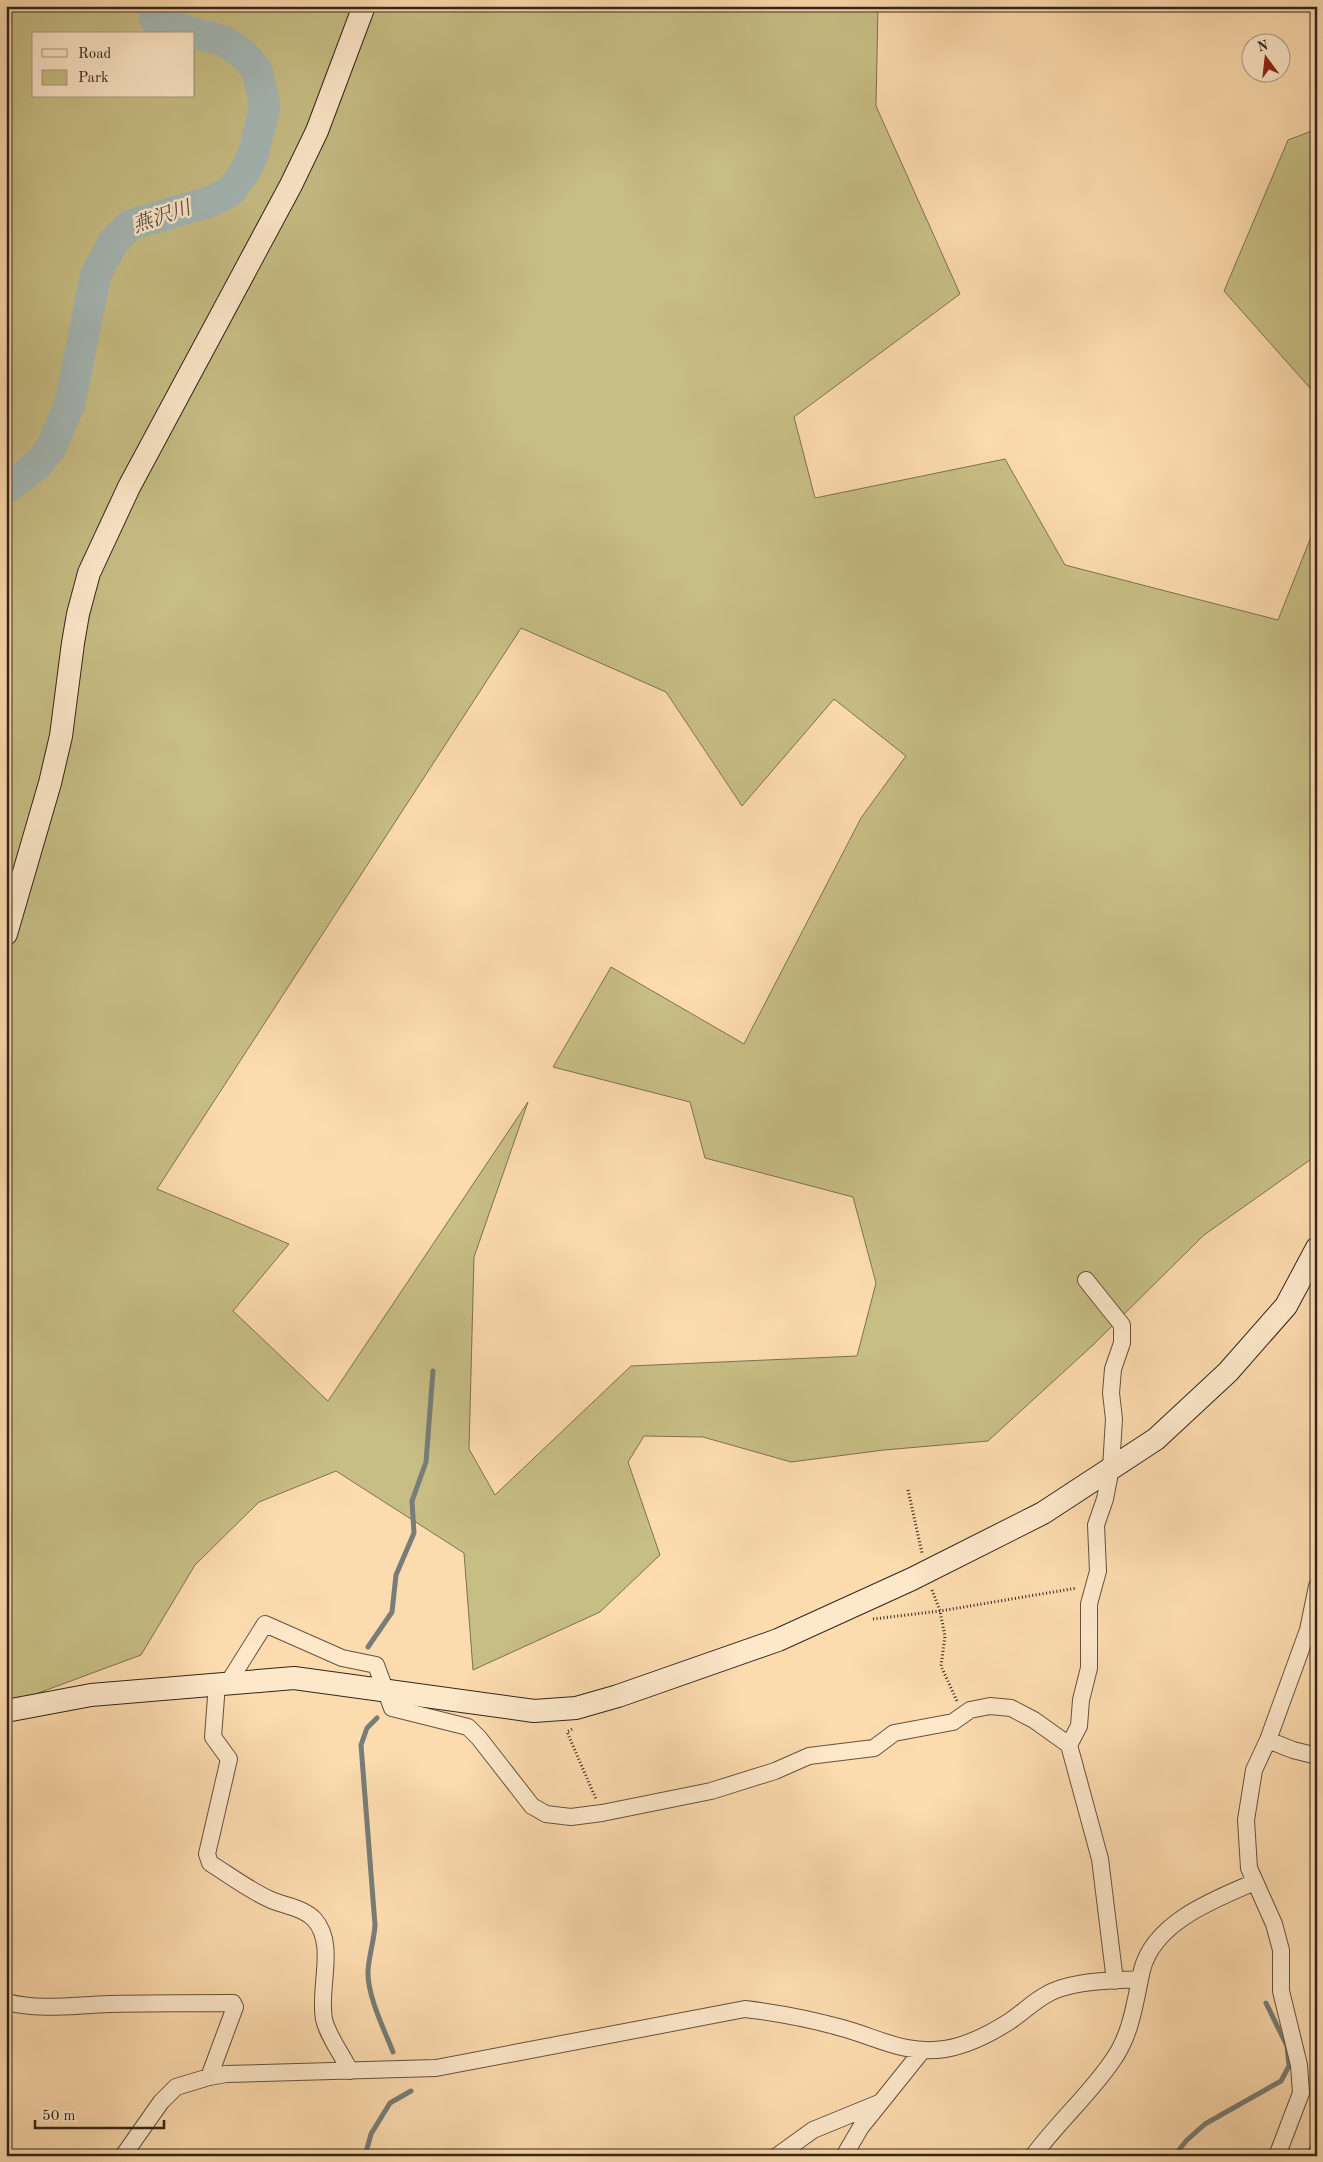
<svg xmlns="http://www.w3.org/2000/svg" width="1323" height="2162" font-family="'Old Standard TT','Noto Serif JP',serif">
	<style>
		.green { fill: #c7be85; stroke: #7d7250; fill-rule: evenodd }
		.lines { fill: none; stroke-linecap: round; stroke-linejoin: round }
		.stream { stroke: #777d78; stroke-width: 5 }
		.river { stroke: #a4b8b6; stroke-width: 31 }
		.street-casing { stroke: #655240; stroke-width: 18 }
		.secondary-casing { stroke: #33251c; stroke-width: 24 }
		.path { stroke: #33251c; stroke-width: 3; stroke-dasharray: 1 2.5; stroke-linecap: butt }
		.street { stroke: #fde8ca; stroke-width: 16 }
		.secondary { stroke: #fde8ca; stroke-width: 22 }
		.labels { text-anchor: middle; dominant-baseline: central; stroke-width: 5; stroke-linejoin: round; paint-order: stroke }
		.water-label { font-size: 20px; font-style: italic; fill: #55514a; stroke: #fde8ca }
	</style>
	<rect width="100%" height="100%" fill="#fcdbae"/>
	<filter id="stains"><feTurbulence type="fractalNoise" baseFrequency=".004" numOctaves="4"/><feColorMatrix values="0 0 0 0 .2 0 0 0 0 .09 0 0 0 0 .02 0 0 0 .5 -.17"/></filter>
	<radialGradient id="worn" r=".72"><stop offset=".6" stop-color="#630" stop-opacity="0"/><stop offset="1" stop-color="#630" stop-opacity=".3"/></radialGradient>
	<path class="green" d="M6,6H878L876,106L960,294L794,417L815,498L1005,459L1065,565L1278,620L1317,522V1155L1204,1235L1093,1345L988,1441L884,1450L791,1462L703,1437L644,1436L628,1462L660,1555L600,1612L473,1670L464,1553L336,1471L259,1502L195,1565L141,1655L6,1705ZM34,34H194V96H34ZM521,628L666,692L742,806L834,699L906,756L861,818L744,1044L611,967L553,1067L690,1102L705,1158L853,1197L876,1283L857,1356L631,1366L495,1495L469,1449L474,1257L528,1102L328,1401L233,1311L289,1244L157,1189Z
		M1317,129V396L1224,291L1288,140Z"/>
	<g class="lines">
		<path class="stream" d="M153,7L155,6
			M368,1647L392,1612L396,1575L414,1533L412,1501L426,1462L433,1371
			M377,1718L367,1728L361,1745L375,1925C374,1941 369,1955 368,1971C367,1995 384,2029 393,2052
			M365,2156L371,2134L390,2103L411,2091
			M1174,2156L1187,2140L1205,2124L1281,2081L1289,2066L1287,2046L1266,2003
			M1306,2156L1317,2141"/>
		<path class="river" d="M6,489L37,465L51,448L70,403L96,274L114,241L130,225L212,201L231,191L247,168L254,151L265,107L257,70L243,54L224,41L163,24L158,18L155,19L153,6"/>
		<defs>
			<path id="street" d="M228,1683L265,1624L342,1658L376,1665L392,1708L468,1727L479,1738L532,1806L546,1814L571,1817L602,1813L711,1791L775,1771L809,1756L874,1748L894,1733L953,1722L970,1710L990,1706L1011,1708L1034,1720L1069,1745L1100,1859L1115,1981
				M217,1684L213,1737L229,1759L207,1854L210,1863C229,1875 249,1890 269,1899C284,1906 302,1907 314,1919C337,1944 318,1988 324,2019C327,2035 343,2056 350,2071
				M1268,1740L1293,1750L1317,1756
				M1069,1745L1079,1726L1081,1700L1089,1668V1604L1098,1571L1096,1525L1105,1499L1111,1468L1114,1419L1111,1393L1113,1369L1122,1343V1325L1086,1280
				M6,2002C43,2011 73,2005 110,2004C151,2003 192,2003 233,2003L235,2007L209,2077
				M123,2156L161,2102L176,2087L209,2077L226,2074L436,2068L745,2009C779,2013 810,2019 842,2028C879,2038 905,2055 945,2049C969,2045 990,2034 1010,2021C1022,2013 1032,2003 1044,1996C1069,1980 1111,1981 1140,1979
				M777,2156L813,2130L879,2103
				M844,2156L861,2127L922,2051
				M1033,2156C1058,2122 1090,2094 1113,2060C1132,2033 1135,2001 1142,1970C1154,1922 1215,1899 1255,1882
				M1277,2156L1301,2093L1299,2065L1281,1991V1950L1274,1924L1249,1868L1246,1820L1254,1770L1268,1740L1308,1630L1317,1586"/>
			<path id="secondary" d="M6,934L50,783L61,736L73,643L78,614L89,573L129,487L291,185L317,131L364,6
				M6,1711L91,1695L294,1678L534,1711L576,1708L618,1696L778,1640L912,1579L1043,1513L1156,1439L1228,1372L1286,1306L1317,1248"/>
		</defs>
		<use href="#street" class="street-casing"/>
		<use href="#secondary" class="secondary-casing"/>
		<path class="path" d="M908,1490L922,1553
			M932,1590L940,1611L945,1636L941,1666L957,1701
			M873,1619L940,1611L1077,1588
			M572,1729L567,1732L596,1799"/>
		<use href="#street" class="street"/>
		<use href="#secondary" class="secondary"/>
	</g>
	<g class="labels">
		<g class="water-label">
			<text transform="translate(162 218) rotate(-19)">燕沢川</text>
		</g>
	</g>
	<rect width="1323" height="2162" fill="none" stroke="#fcdbae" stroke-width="25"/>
	<rect x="8" y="8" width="1308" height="2147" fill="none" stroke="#33251c" stroke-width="2.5"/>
	<rect x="12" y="12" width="1298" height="2137" fill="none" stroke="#33251c"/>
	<rect x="32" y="32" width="162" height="65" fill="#fde8ca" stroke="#ac9a84"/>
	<rect x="42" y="49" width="25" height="8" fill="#fde8ca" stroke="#ac9a84"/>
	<text x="78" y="58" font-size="15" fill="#33251c">Road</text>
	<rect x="42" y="70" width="25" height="15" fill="#c7be85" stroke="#ac9a84"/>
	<text x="78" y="82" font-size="15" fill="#33251c">Park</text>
	<g transform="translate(1266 58) rotate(345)"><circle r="24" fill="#fde8ca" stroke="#ac9a84"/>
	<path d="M0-4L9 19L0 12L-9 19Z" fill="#8f2418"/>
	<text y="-8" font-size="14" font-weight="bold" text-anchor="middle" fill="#33251c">N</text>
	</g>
	<path d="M35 2120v8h129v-8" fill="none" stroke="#33251c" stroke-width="2.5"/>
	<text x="42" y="2120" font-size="15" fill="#33251c" stroke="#fde8ca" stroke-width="4" paint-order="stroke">50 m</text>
	<rect width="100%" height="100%" filter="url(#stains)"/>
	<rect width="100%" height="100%" fill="url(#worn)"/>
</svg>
